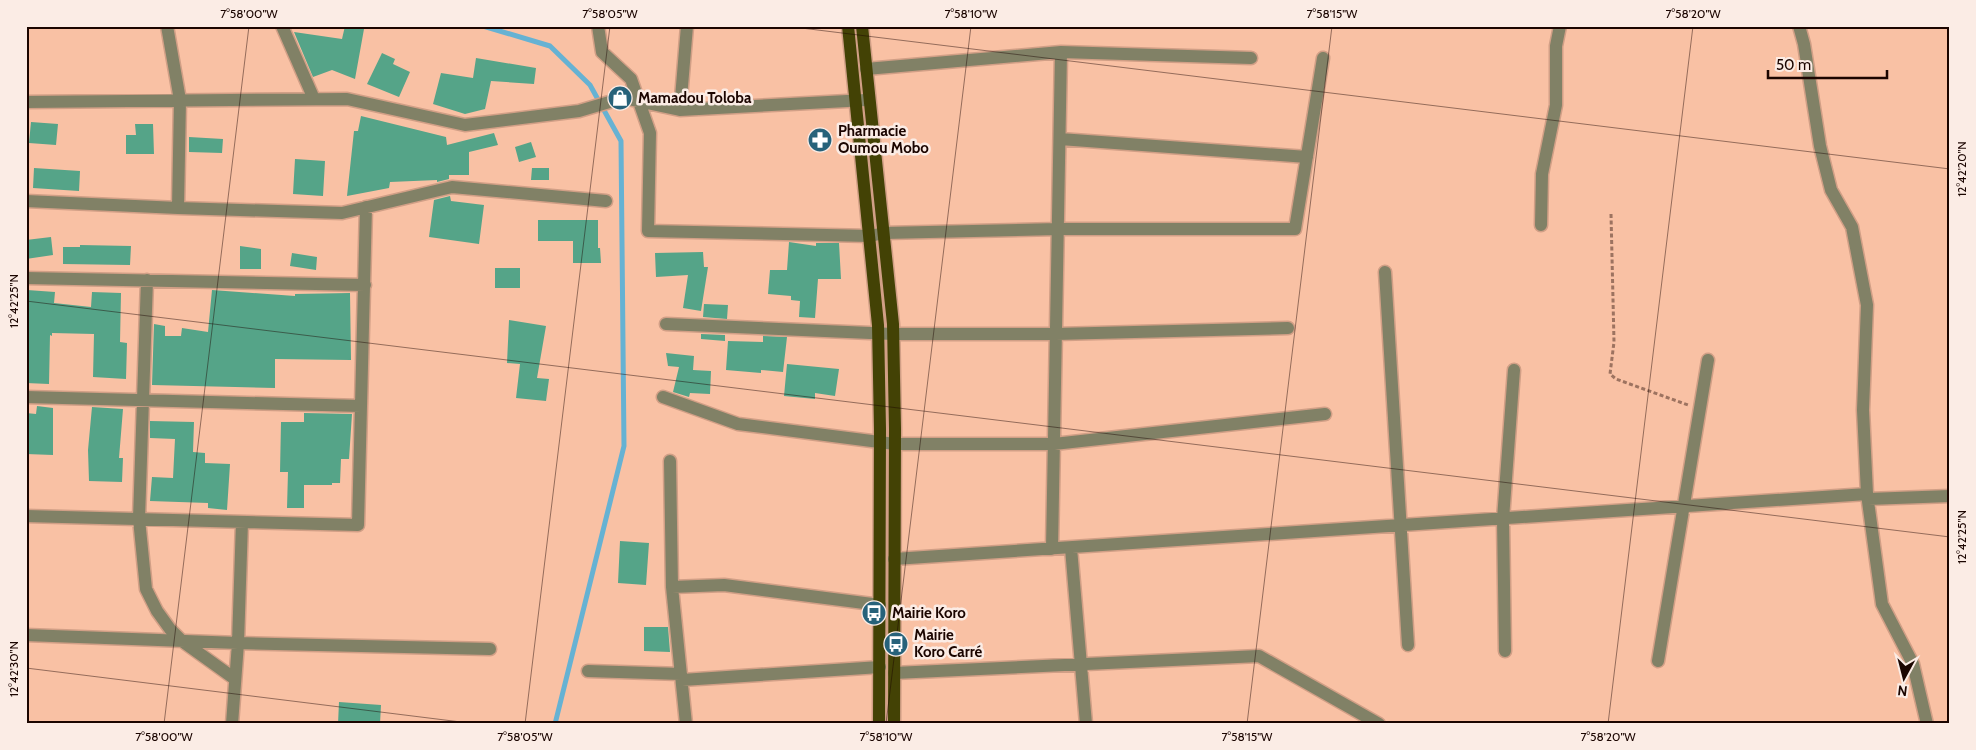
<svg xmlns="http://www.w3.org/2000/svg" width="1976" height="750" font-family="Cabin,sans-serif">
	<style>
		.lines { fill: none; stroke-linecap: round; stroke-linejoin: round }
		.stream { stroke: #66b2d3; stroke-width: 5 }
		.building { fill: #55a488 }
		.minor-casing { stroke: #d19f86; stroke-width: 15 }
		.major-casing { stroke: #d19f86; stroke-width: 15 }
		.path { stroke: #9d7360; stroke-width: 3; stroke-dasharray: 4 2.5; stroke-linecap: butt }
		.minor { stroke: #818166; stroke-width: 12 }
		.major { stroke: #434205; stroke-width: 12 }
		.ticks { fill: none; stroke: #1b0500; stroke-width: 1; stroke-opacity: 0.45 }
		.labels { text-anchor: middle; dominant-baseline: central; stroke-width: 5; stroke-linejoin: round; paint-order: stroke }
		.poi-label { font-size: 15px; font-weight: bold; fill: #1b0500; stroke: #fbece5; text-anchor: start }
		.neatline { fill: none; stroke: #1b0500; stroke-width: 2 }
		.ticks-label { font-size: 12px; text-anchor: middle; fill: #1b0500 }
	</style>
	<rect width="100%" height="100%" fill="#f9c1a4"/>
	<g class="lines">
		<path class="stream" d="M483,26L550,46L590,85L621,141L624,446L555,724"/>
	</g>
	<path class="building" d="M345,26L364,29L355,79L332,70L313,77L294,32L342,39Z
		M382,53L395,59L393,64L410,72L399,97L367,84Z
		M476,58L536,68L534,84L491,81L485,109L465,114L433,104L441,73L473,78Z
		M361,116L446,137L447,145L494,133L498,145L469,152V175H449V179L437,182V180L390,182L389,188L347,196L354,131H358Z
		M31,122L58,124L56,145L29,143Z
		M135,124H153L154,154H126V135H136Z
		M189,137L223,139L222,153L189,152Z
		M531,142L536,157L519,162L515,147Z
		M295,159L325,161L323,196L293,194Z
		M34,168L80,171L79,191L33,188Z
		M532,168H549V180H531Z
		M450,196L451,201L484,205L479,244L429,237L434,200Z
		M538,220H598V248H600L601,263H573V241H538Z
		M51,237L53,255L26,259V240Z
		M789,242L816,246V243H839L841,279H818L815,318L799,317L800,301L791,300V296L768,294L770,270H787Z
		M80,245L131,246L130,265L63,264V247H80Z
		M240,246L261,249V269H240Z
		M703,252L704,267H708L701,311L683,308L688,275L656,277L655,253Z
		M292,253L317,257L316,270L290,266Z
		M495,268H520V288H495Z
		M27,290L55,292L54,303L91,307L92,292L121,293L120,342L127,343L126,379L93,377L94,334L52,333V336L50,335L49,384L26,383Z
		M212,290L295,296V294L350,293L351,360L275,359V388L152,385L154,324L165,326V336H181L182,328L208,332Z
		M704,304L728,305L727,319L703,317Z
		M509,320L546,326L537,378L549,379L546,401L516,398L520,364L507,363Z
		M701,334L725,335V341L701,339Z
		M763,336L787,337L783,372L761,370V373L726,370L728,341L763,342Z
		M666,353L694,356L693,370L711,371L710,394L690,393L689,397L673,392L679,367L668,366Z
		M787,364L839,369L835,396L815,393V399L784,396Z
		M37,406L53,408V455L26,454V413L36,414Z
		M92,407L123,409L119,458H123L122,482L89,481L88,450Z
		M304,413L352,414L349,459H341L340,483H332V485H304V508H287L288,472H280L281,422H304Z
		M150,421L194,422L193,452L205,453V463L230,464L227,510L208,508V503L150,501L152,477L173,478L175,439L150,438Z
		M620,541L649,543L646,585L618,583Z
		M644,627H668L670,652L644,651Z
		M339,702L381,705L380,724H338Z"/>
	<g class="lines">
		<defs>
			<path id="minor" d="M167,26L180,100L178,208
				M282,26L314,99
				M598,26L602,52L631,79L650,133L648,231L870,236L884,233L1058,229H1295L1323,58
				M1799,26L1804,44L1820,146L1831,190L1852,227L1867,305L1863,410L1867,494L1882,604L1913,664L1927,724
				M866,69L1061,52L1251,58
				M26,102L347,99L465,125L579,111L623,98L680,110L866,100
				M680,110L687,26
				M1060,139L1307,157
				M26,201L178,208L342,213L452,187L606,201
				M1541,225L1542,174L1556,105V46L1560,26
				M1385,272L1408,645
				M26,278L365,285
				M147,280L139,519L146,589L157,611L170,629L182,641L235,679
				M666,324L893,334H1056L1288,328
				M26,397L361,406
				M663,397L738,424L895,444H1054L1325,414
				M670,461L672,587L686,724
				M1868,499L1950,496
				M26,516L358,525L366,207
				M242,522L238,643L490,649
				M1071,548L1086,724
				M1052,549L1061,52
				M894,559L1867,494
				M672,587L724,585L880,605
				M26,635L238,643L232,724
				M1505,651L1503,519L1514,370
				M1658,661L1708,360
				M588,671L681,674
				M894,673L1259,656L1379,724
				M682,680L880,667"/>
			<path id="major" d="M848,26L878,325L880,429L879,724
				M862,26L893,324L895,429L894,724"/>
		</defs>
		<use href="#minor" class="minor-casing"/>
		<use href="#major" class="major-casing"/>
		<path class="path" d="M1611,214L1614,342L1610,374L1616,379L1688,405"/>
		<use href="#minor" class="minor"/>
		<use href="#major" class="major"/>
	</g>
	<path class="ticks" d="M785,26L1950,169M26,301L1950,537M26,668L477,724M164,724L249,26M525,724L610,26M886,724L971,26M1247,724L1332,26M1608,724L1693,26"/>
	<defs>
		<symbol id="shop-disc" viewBox="-11 -11 22 22"><circle r="9.5" fill="#27627a" stroke="#fbece5"/><path d="M-5-2.5h2.3a2.7 3.5 0 0 1 5.4 0H5L5.5 6h-11ZM-1.5-2.5h3a1.5 2.3 0 0 0-3 0Z" fill="#fff"/></symbol>
		<symbol id="pharmacy-disc" viewBox="-11 -11 22 22"><circle r="9.5" fill="#27627a" stroke="#fbece5"/><path d="M-2-6h4v4h4v4h-4v4h-4v-4h-4v-4h4Z" fill="#fff"/></symbol>
		<symbol id="bus-disc" viewBox="-11 -11 22 22"><circle r="9.5" fill="#27627a" stroke="#fbece5"/><path d="M-5-6H5V4H4V6H2V4H-2V6H-4V4H-5ZM-3.5-4V0h7V-4ZM-3.5 1.2v1.5H-2V1.2ZM2 1.2v1.5H3.5V1.2Z" fill="#fff"/></symbol>
	</defs>
	<g fill-rule="evenodd">
		<use href="#shop-disc" x="606" y="84" width="28" height="28"/>
		<use href="#pharmacy-disc" x="806" y="126" width="28" height="28"/>
		<use href="#bus-disc" x="860" y="599" width="28" height="28"/>
		<use href="#bus-disc" x="882" y="630" width="28" height="28"/>
	</g>
	<g class="labels">
		<g class="poi-label">
			<text x="638" y="98">Mamadou Toloba</text>
			<text x="838" y="131">Pharmacie<tspan x="838" dy="17">Oumou Mobo</tspan></text>
			<text x="892" y="613">Mairie Koro</text>
			<text x="914" y="635">Mairie<tspan x="914" dy="17">Koro Carré</tspan></text>
		</g>
	</g>
	<rect width="1976" height="750" fill="none" stroke="#fbece5" stroke-width="55"/>
	<g transform="translate(1904 678) rotate(187)" stroke="#fbece5" stroke-width="4" paint-order="stroke">
	<path d="M0-4L9 19L0 12L-9 19Z" fill="#1b0500"/>
	<text y="-8" font-size="14" font-weight="bold" text-anchor="middle" fill="#1b0500">N</text>
	</g>
	<path d="M1768 70v8h119v-8" fill="none" stroke="#1b0500" stroke-width="2.5"/>
	<text x="1776" y="70" font-size="15" fill="#1b0500" stroke="#fbece5" stroke-width="4" paint-order="stroke">50 m</text>
	<rect x="28" y="28" width="1920" height="694" class="neatline"/>
	<g class="ticks-label">
		<text x="249" y="18">7°58'00"W</text>
		<text x="610" y="18">7°58'05"W</text>
		<text x="971" y="18">7°58'10"W</text>
		<text x="1332" y="18">7°58'15"W</text>
		<text x="1693" y="18">7°58'20"W</text>
		<text transform="translate(1962 169) rotate(-90)" y="4">12°42'20"N</text>
		<text transform="translate(14 301) rotate(-90)" y="4">12°42'25"N</text>
		<text transform="translate(1962 537) rotate(-90)" y="4">12°42'25"N</text>
		<text transform="translate(14 669) rotate(-90)" y="4">12°42'30"N</text>
		<text x="164" y="741">7°58'00"W</text>
		<text x="525" y="741">7°58'05"W</text>
		<text x="886" y="741">7°58'10"W</text>
		<text x="1247" y="741">7°58'15"W</text>
		<text x="1608" y="741">7°58'20"W</text>
	</g>
</svg>
